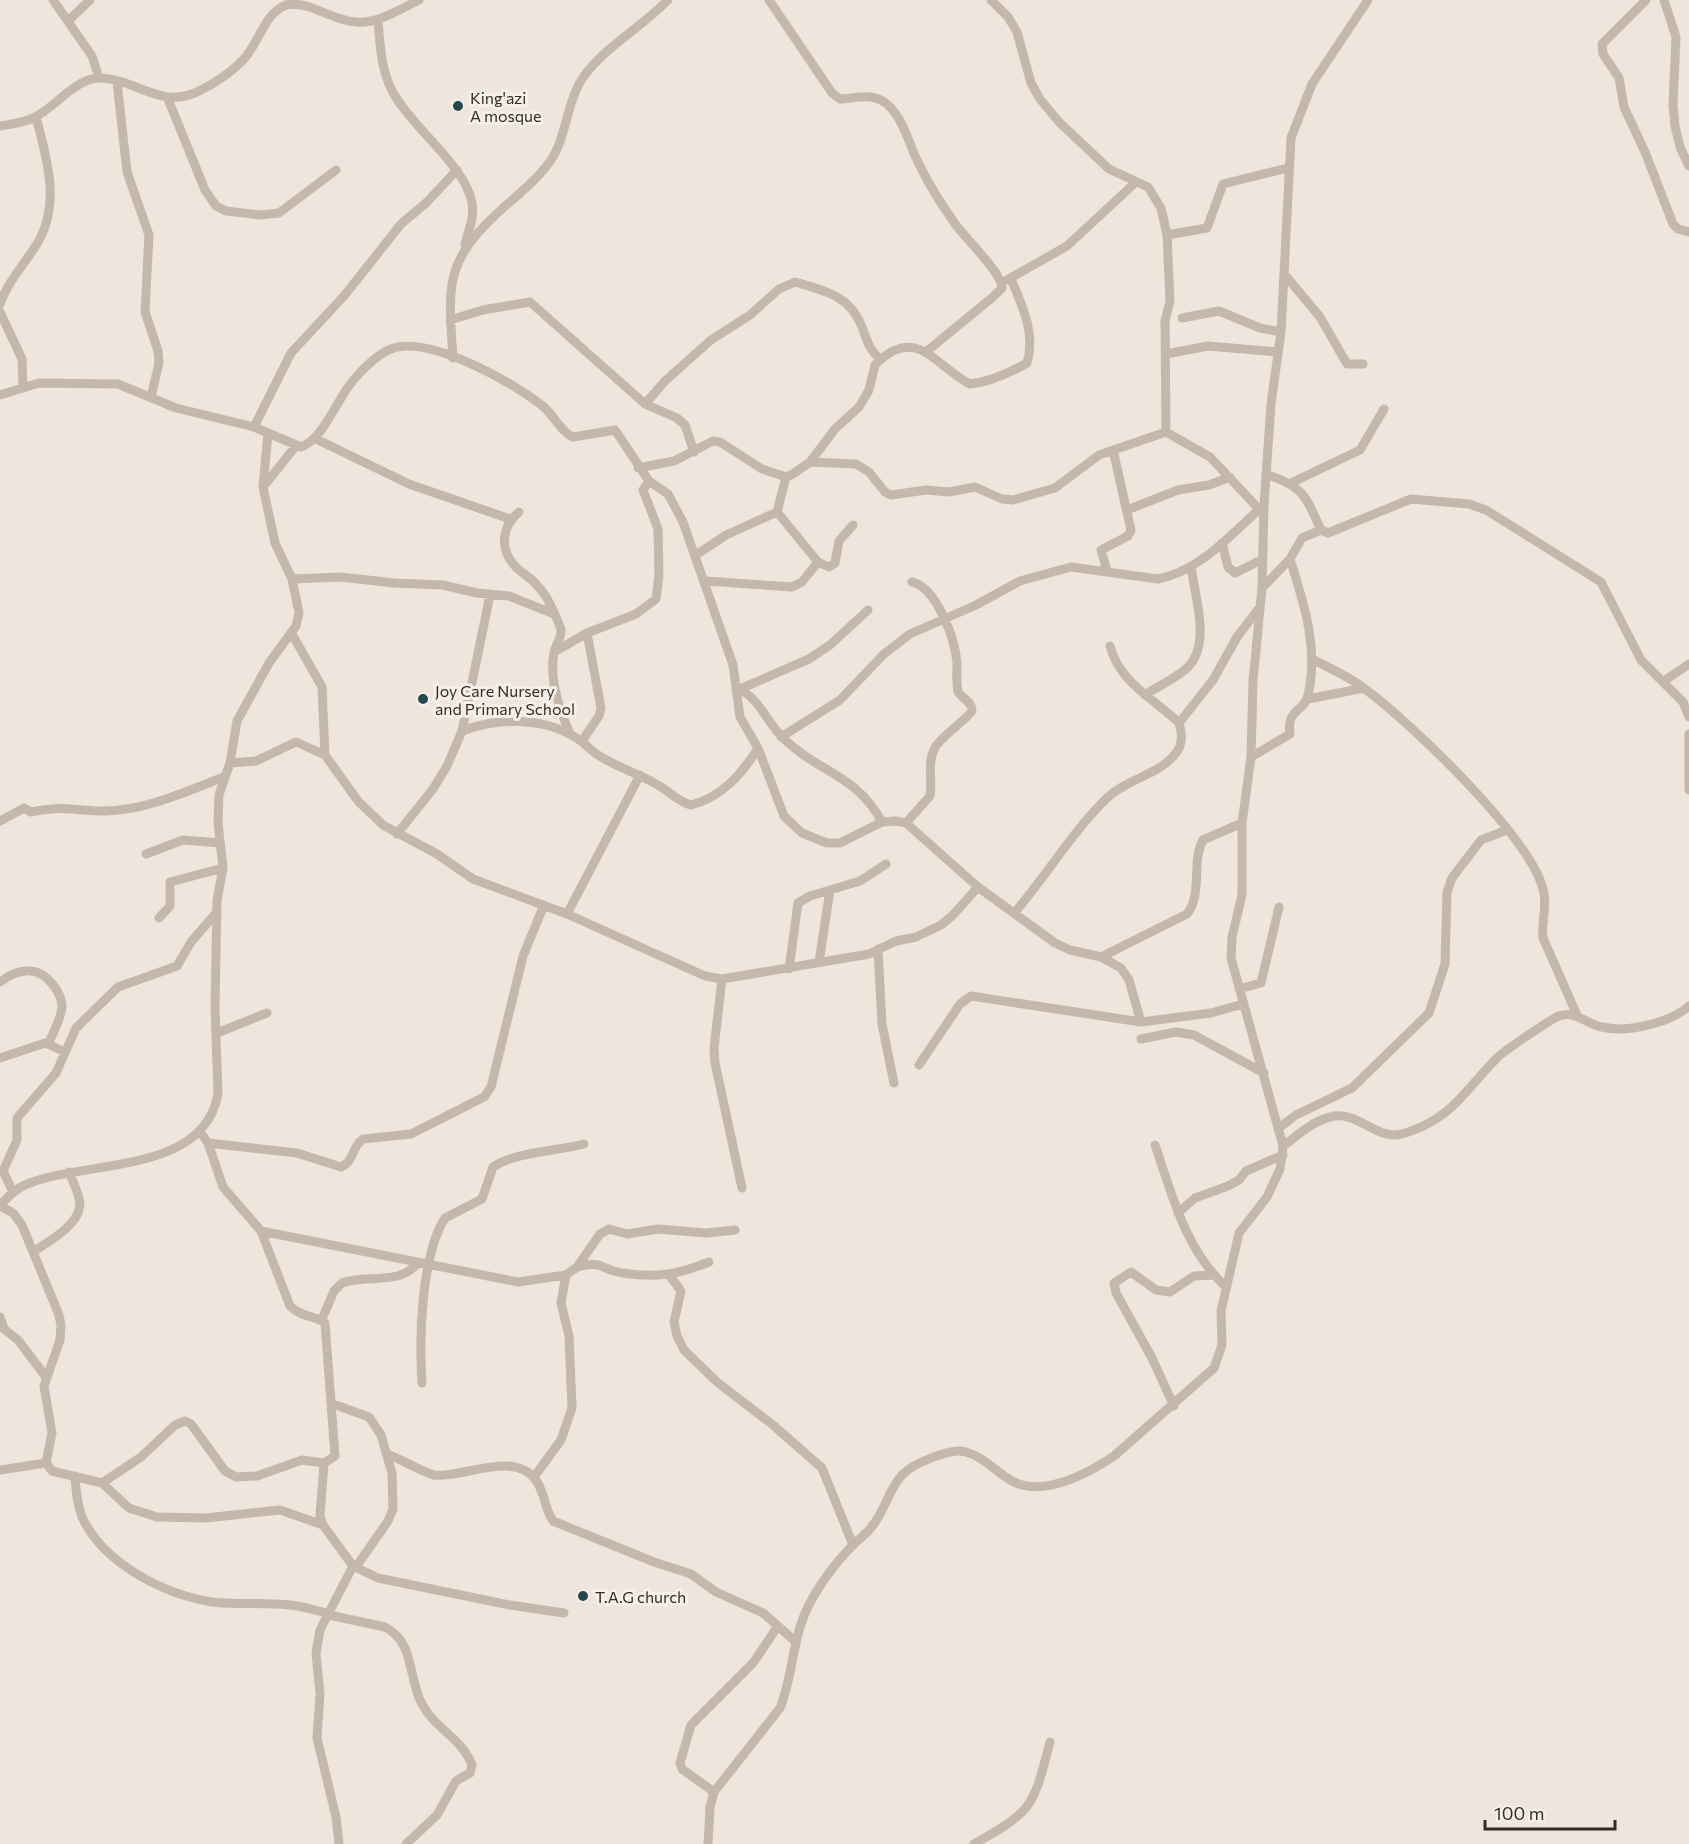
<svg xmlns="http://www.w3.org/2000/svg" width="1689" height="1844" font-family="Commissioner,sans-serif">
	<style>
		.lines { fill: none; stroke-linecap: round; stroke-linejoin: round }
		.minor { stroke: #c5b7aa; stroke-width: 9 }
		.poi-dot { fill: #234b4f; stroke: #f7f0e8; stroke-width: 2 }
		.labels { text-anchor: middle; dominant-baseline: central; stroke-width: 6; stroke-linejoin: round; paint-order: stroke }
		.poi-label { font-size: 16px; fill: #332c28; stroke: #f7f0e8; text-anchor: start }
	</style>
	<rect width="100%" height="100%" fill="#eee6dc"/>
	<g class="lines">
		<path class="minor" d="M53,0L92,56L99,78
			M769,0L832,93L840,99C857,98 874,92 888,105C905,121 909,146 920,166C930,187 943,207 956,225C966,239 1003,274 1002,288L993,297L927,351
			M991,0L1008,17L1017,32L1031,83L1040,99L1059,122L1109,169L1148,187L1161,208L1167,235L1170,301L1165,321L1166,432
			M1646,0L1602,44L1603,54L1619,78L1624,107L1645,152L1673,224L1678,229L1689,232
			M1664,0L1676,37L1673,105L1675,126L1680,147L1689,166
			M378,19C380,46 381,76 397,99C417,131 466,168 472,203C475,217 468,232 465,244
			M68,21L90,0
			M117,82L127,172L149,235L145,312L158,351L159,363L151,397
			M168,99L205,190L216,206L226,211L261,215L279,213L336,170
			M0,126C12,124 24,123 35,117C56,107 76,77 101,78C139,80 162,111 201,90C215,83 230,73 242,61C258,46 264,13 286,5C308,0 333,21 356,22C377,24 401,9 419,0
			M1167,235L1207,228L1223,184L1288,168
			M1285,275L1320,317L1347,364H1363
			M1007,280L1067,246L1136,182
			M0,304C7,283 25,263 37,244C61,204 47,159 36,117
			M0,312L22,359L23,387
			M1182,318L1219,311L1260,328L1281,332
			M450,320L483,310L530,302L645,404L677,418L685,425L694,452
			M1166,354L1208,346L1277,352
			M453,358C448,284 444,261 503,208C520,193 538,179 551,160C567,136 566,102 584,76C606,46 642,27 668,0
			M0,395L39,383L118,384L176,408L254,427L301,447C325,438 337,397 356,377C365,367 378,354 391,349C428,334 517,384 545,408C554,416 561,432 573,437L615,430L649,481L668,494L683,522L733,665L740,717L758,748L784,816L802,833L827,843H840L882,822L896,821L906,823L978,887L1055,943L1070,950L1101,957L1121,968L1129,980L1141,1022L1211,1013L1243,1004
			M645,404L665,381L711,340L750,315L779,289L795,282C825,291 850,295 862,327C867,340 869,350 880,359
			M254,427L291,353L344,296L401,224L426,203L457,170
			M316,439L409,484L510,519
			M810,462L856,464L869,472L885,492L891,495L926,490L949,492L975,487L1002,499L1013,500L1055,488L1099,455L1166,432L1210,457L1259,509
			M638,468L674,461L713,441L720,442L762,469L786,477L793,474L810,462L835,429L859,407L869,390L875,365C916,323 935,366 970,384C988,382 1011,372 1027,363C1036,334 1022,305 1011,279
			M1266,474C1304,487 1305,495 1321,530L1328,533L1411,499L1469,504L1486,510L1601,582L1641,660L1683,702L1689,717
			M1291,483L1360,450L1384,409
			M263,487L295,447
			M1127,510L1178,490L1209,485L1230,477
			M519,512C502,526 499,549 515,566C521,573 530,577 536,584C548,596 555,614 561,629C562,638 556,644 554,652C549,680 559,708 570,734
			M777,512L818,562L829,567L835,563L839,541L853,525
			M1222,543L1228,567L1235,573L1263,559
			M696,555L726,535L777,512L786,477
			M1107,571L1101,550L1128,536L1131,530L1113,450
			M292,579L341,577L394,583L443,585L477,593L509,596L554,614
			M706,581L792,587L802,582L818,562
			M1262,588L1290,559L1302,538L1321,530
			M292,634L322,687L325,755L358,801L383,825L437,854L473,879L567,914L705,976L722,979L869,954L896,941L916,937L941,925L953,915L978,887
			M554,652L587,633L636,614L656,599L659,575L658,529L643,490L649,481
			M1314,660C1331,669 1350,677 1365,689C1410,722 1534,840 1544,893C1547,907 1541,923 1543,938L1577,1015
			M1664,681L1689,664
			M737,688C761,699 766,722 784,739C819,773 856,774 882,822
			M740,689L809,659L830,645L868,610
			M1145,695C1158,686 1177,678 1188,667C1211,644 1195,596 1191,567
			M1308,699L1364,688
			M1179,723L1213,680L1237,637L1260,607
			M462,731L490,595
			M1689,734V790
			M781,737L840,700L884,654L910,634L976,605L1020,581L1071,567L1158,579C1201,571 1233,532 1264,505
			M582,741L599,716L601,708L587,633
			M1251,757L1290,734C1286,708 1305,712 1308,695C1319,648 1304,604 1290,559
			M230,763L256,761L296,742L325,755
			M0,821L24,808L31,812C58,805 77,811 104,811C145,811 187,791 224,777
			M906,823L930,796C933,779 926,762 936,746C942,736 971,716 972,710C972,702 962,698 958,692C956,682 957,673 957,663C955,639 937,588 912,582
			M397,834L433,789L447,766L462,731C496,718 541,717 573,736C583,741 589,749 598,755C616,767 638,773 656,784C668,790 678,802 691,805C722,797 742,774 758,748
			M146,854L183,840L220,843
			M1015,912C1047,875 1072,832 1107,798C1128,778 1158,776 1176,753C1183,745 1182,733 1179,723C1154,699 1119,682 1110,646
			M567,914L640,775
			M159,918L170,906V882L223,868
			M878,949L882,1024L894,1083
			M1101,957L1187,914C1203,894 1191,862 1203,840L1242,823
			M819,962L830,890
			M789,969L798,903L810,896L860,881L886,864
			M722,979L714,1048L715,1063L742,1188
			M0,982C8,976 20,970 31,971C46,972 62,992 62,1007C61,1019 53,1032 49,1043
			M1239,989L1261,983L1279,907
			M217,1033L267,1013
			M1141,1039L1176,1032L1194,1035L1264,1073
			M0,1058L45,1043L65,1052
			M919,1065L960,1004L971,996L1141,1022
			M1279,1128L1296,1115L1352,1088L1429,1013L1445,964L1447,892L1452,878L1481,840L1507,830
			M208,1143L297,1153L341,1167C354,1162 352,1146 363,1139L411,1134L484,1097L491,1087L523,956L544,905
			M1155,1145C1173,1197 1185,1249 1226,1287
			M1283,1146C1297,1136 1313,1121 1330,1117C1354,1110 1372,1135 1395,1135C1403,1135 1414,1130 1421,1127C1456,1112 1472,1082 1498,1057C1504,1051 1551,1019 1559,1016C1576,1010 1586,1024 1602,1027C1627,1033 1670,1023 1689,1006
			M13,1192L3,1171L17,1140V1118L56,1073L76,1028L118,987L177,966L191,942L217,912
			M0,1205C8,1197 15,1189 25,1185C85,1159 203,1176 218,1094L215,1008L217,900L223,868L218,823L219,795L230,763L237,721L269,663L296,626L299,613L292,579L275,543L263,487L268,433
			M0,1206L13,1213L22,1225L59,1315L61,1325L60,1340L44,1386L52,1433L46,1463L52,1471L102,1483L129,1508L157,1517L206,1518L280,1510L323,1525
			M1178,1213L1195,1198L1228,1186L1239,1180L1246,1171L1283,1155
			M261,1231L518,1282L566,1275L577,1267L600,1234L609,1229L627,1234L658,1229L706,1233L735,1230
			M33,1252C49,1241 78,1226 80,1205C80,1195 73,1182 69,1172
			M577,1267C603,1260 599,1269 622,1273C656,1278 677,1275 709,1262
			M670,1276L681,1291L674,1322L677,1336L684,1350L717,1382L773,1425L822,1468L853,1545
			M0,1317L4,1329L18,1340L46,1377
			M322,1319L334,1291L342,1283C367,1274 399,1286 418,1263
			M422,1383C419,1339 421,1256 445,1218L482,1199L493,1167C515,1152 558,1151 584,1144
			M333,1404L369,1417L381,1435L392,1473L393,1509L388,1521L356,1567
			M1174,1406L1152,1358L1116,1293L1114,1283L1131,1272L1156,1290L1170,1292L1194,1276L1213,1275
			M387,1454C398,1458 425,1473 434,1475C461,1479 512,1450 535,1479C545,1491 544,1508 553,1521L654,1562L691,1574L716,1592L763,1613L796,1642
			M324,1463L320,1516L323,1525L353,1566L378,1578L510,1605L564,1613
			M0,1470L46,1463
			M75,1476C76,1490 77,1504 82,1517C103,1563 163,1594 212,1602C238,1605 264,1602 290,1605C303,1606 317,1611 330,1614
			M534,1477L561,1440L572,1408L569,1336L561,1303L566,1275
			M102,1483L141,1457L175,1425L185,1421L191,1424L225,1471L236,1477L257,1476L302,1460L324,1463L335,1456L325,1323C318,1316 302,1318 290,1306L261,1231L223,1187L208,1143L201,1133
			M329,1615L385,1627C415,1642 408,1679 422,1704C435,1729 462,1738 472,1765L470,1773L456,1781L437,1815L406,1844
			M714,1792L682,1769L680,1763L691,1725L753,1663L778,1626
			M339,1844L336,1817L317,1738L320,1694L316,1653L320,1630L353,1566
			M708,1844L710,1807L714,1792L780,1708C791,1681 792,1651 801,1624C810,1596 833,1565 854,1544C860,1538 868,1533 873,1525C885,1510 889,1488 903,1474C913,1464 951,1447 966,1452C984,1457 996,1472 1012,1481C1043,1498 1089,1473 1114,1456L1214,1368L1222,1345L1221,1311L1239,1233L1267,1197L1280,1169L1283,1146L1231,958L1232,937L1242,895V823L1251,757L1253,681L1262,588L1264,505L1271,404L1281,332L1291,138L1312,84L1368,0
			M974,1844C1034,1810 1033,1807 1050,1742"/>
	</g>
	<g class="poi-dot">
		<circle cx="458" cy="106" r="6"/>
		<circle cx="423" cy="699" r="6"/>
		<circle cx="583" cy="1596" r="6"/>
	</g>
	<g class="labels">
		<g class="poi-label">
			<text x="470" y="97">King'azi<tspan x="470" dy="18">A mosque</tspan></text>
			<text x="435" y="690">Joy Care Nursery<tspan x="435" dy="18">and Primary School</tspan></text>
			<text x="595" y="1596">T.A.G church</text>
		</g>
	</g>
	<path d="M1485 1820v9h130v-9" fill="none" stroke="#332c28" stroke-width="3"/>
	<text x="1494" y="1820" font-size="18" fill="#332c28" stroke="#f7f0e8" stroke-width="4.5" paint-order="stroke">100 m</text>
</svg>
